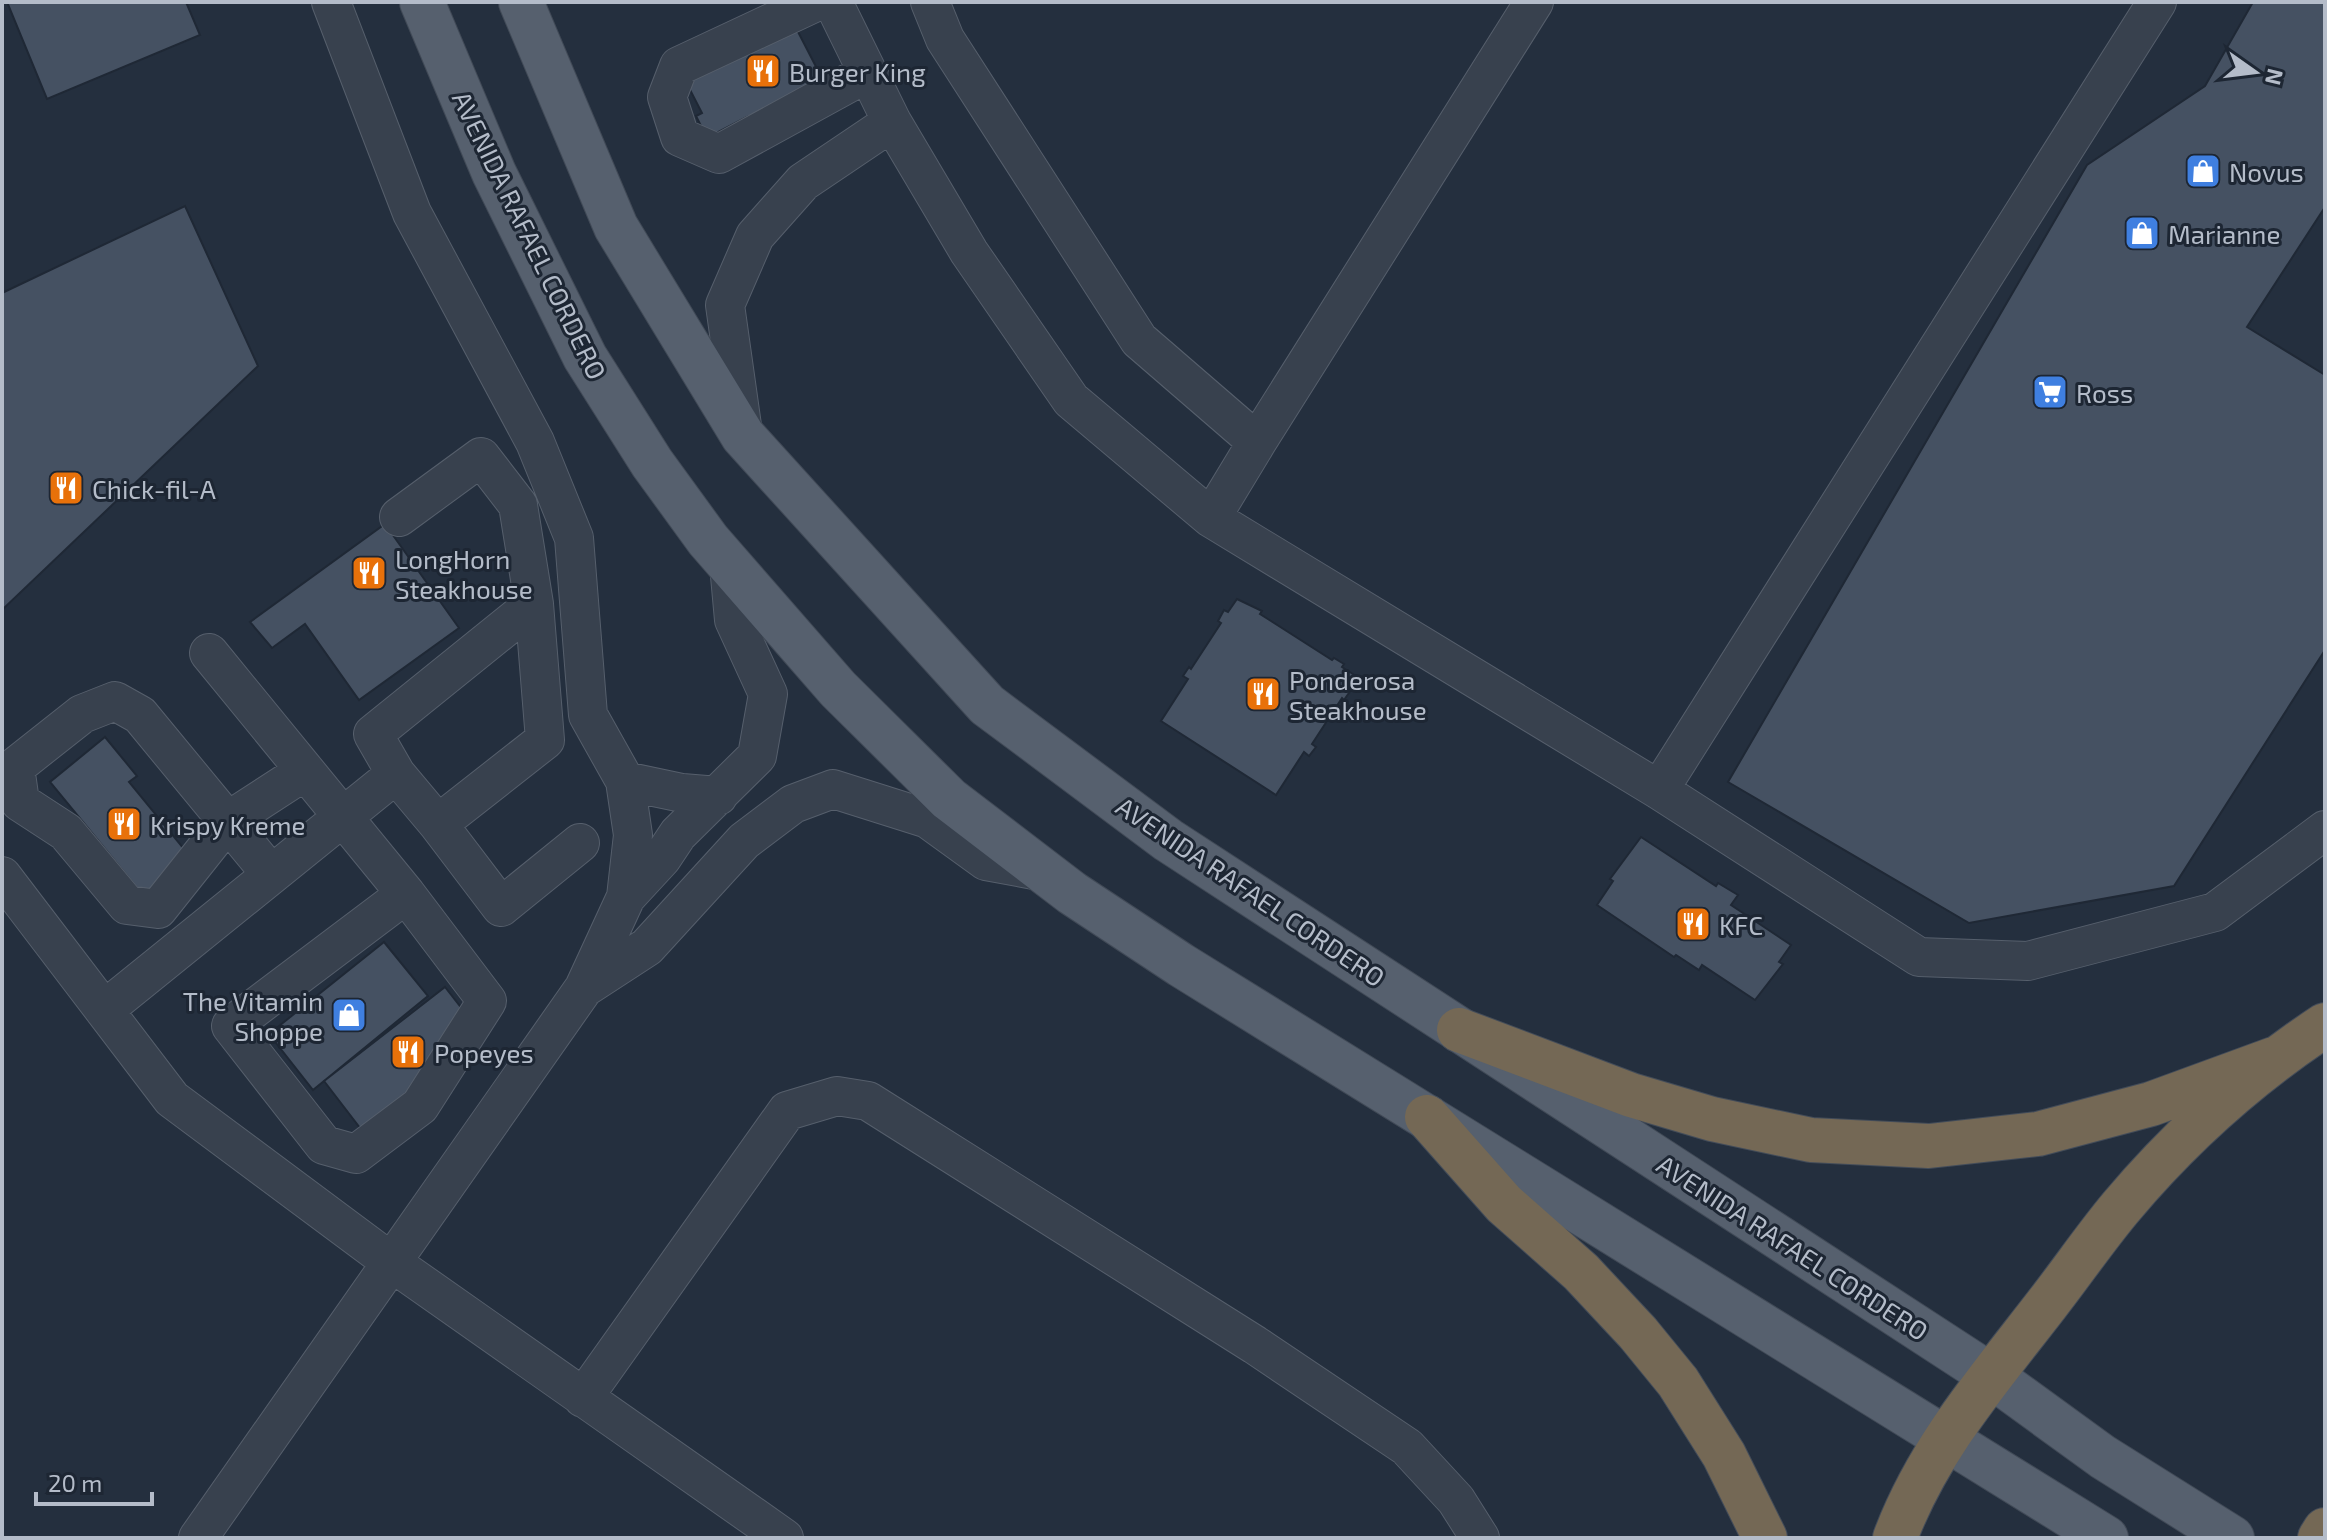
<svg xmlns="http://www.w3.org/2000/svg" width="2327" height="1540" font-family="'Exo 2',sans-serif">
	<style>
		.building { fill: #455162; stroke: #1f2835; stroke-width: 2 }
		.lines { fill: none; stroke-linecap: round; stroke-linejoin: round }
		.minor-casing { stroke: #565f6c; stroke-width: 40 }
		.major-casing { stroke: #414a57; stroke-width: 46 }
		.highway-casing { stroke: #434c59; stroke-width: 46 }
		.minor { stroke: #38414e; stroke-width: 38 }
		.major { stroke: #56606e; stroke-width: 44 }
		.highway { stroke: #746855; stroke-width: 44 }
		.labels { text-anchor: middle; dominant-baseline: central; stroke-width: 6; stroke-linejoin: round; paint-order: stroke }
		.poi-label { font-size: 26px; fill: #b4bcc9; stroke: #1d2633; text-anchor: start }
		.street-label { font-size: 26px; fill: #b4bcc9; stroke: #1d2633 }
	</style>
	<rect width="100%" height="100%" fill="#242f3e"/>
	<path class="building" d="M7,2H186L200,35L47,99Z
		M2253,2H2325V207L2247,327L2325,375V650L2174,886L1969,923L1728,782L2087,165L2205,86Z
		M794,24L827,88L747,117L707,138L696,116L702,113L686,82Z
		M185,206L258,366L2,610V293Z
		M385,524L459,628L359,700L305,624L272,648L250,622Z
		M1237,599L1262,611L1260,614L1332,660L1334,658L1344,664L1342,667L1356,676L1348,689L1351,690L1344,700L1342,698L1312,744L1316,747L1309,756L1304,752L1276,795L1161,721L1188,679L1183,676L1189,667L1191,669L1221,623L1218,621L1224,610L1228,612Z
		M105,737L137,776L129,782L198,866L151,905L50,782Z
		M1641,837L1716,886L1718,883L1738,895L1731,905L1791,945L1779,962L1783,964L1755,1000L1702,965L1699,970L1676,955L1674,957L1597,905L1613,881L1610,879Z
		M384,942L428,996L313,1090L269,1034Z
		M445,987L481,1033L367,1137L324,1081Z"/>
	<g class="lines">
		<defs>
			<path id="minor" d="M331,2L412,213L535,442L574,538L588,715L625,781L633,835L626,897
				M816,2L679,66L667,97L680,137L719,154L867,73
				M833,2L892,122L969,252L1071,400L1211,518L1659,790L1919,957L2028,961L2215,912L2325,830
				M930,2L945,39L1139,340L1257,442
				M743,433L725,305L755,236L803,182L892,122
				M399,517L481,457L518,505L534,604L373,734L396,774L438,824L545,740L534,604
				M1211,518L1257,442L1534,2
				M209,653L406,894L231,1026L324,1145L356,1154L420,1106L487,1001L406,894
				M625,781L682,793L718,796
				M1659,790L2157,2
				M438,824L501,907L580,843
				M271,874L140,715L115,701L82,714L15,767L20,802L66,832L127,905L158,909L228,821L305,771
				M2,876L172,1099L391,1262L784,1538
				M584,988L647,947L744,841L793,804L833,789L928,819L986,861L1045,872
				M104,1010L396,774
				M583,1398L787,1111L837,1096L868,1101L1255,1345L1407,1447L1456,1500L1480,1538
				M198,1538L584,988L626,897L662,858L678,834L757,756L768,694L734,620L729,565"/>
			<path id="major" d="M422,2L494,173L585,357L652,463L708,540L838,689L949,799L1072,893L1181,965L2106,1538
				M521,2L616,227L743,436L987,705L1168,840L1990,1375L2103,1457L2232,1538"/>
			<path id="highway" d="M1459,1030L1631,1095L1712,1119L1811,1140L1929,1146L2038,1134L2151,1104L2274,1059
				M1427,1117L1504,1204L1581,1272L1638,1333L1678,1382L1724,1455L1765,1538
				M1895,1538C1928,1449 1990,1378 2047,1304C2072,1272 2095,1238 2121,1207C2180,1137 2249,1075 2325,1025
				M2320,1538L2325,1530"/>
		</defs>
		<use href="#minor" class="minor-casing"/>
		<use href="#major" class="major-casing"/>
		<use href="#highway" class="highway-casing"/>
		<use href="#minor" class="minor"/>
		<use href="#major" class="major"/>
		<use href="#highway" class="highway"/>
	</g>
	<defs>
		<symbol id="restaurant-square" viewBox="-11 -11 22 22"><rect x="-9" y="-9" width="18" height="18" rx="4" fill="#e8710a" stroke="#1d2633"/><path d="M-5-6h1v4h1v-4h1v4h1v-4h1v5L-1.5 .5V6h-2V.5L-5-1ZM5-6V6H3V1.5H1.5Q1.5-4 5-6Z" fill="#fff"/></symbol>
		<symbol id="shop-square" viewBox="-11 -11 22 22"><rect x="-9" y="-9" width="18" height="18" rx="4" fill="#3f7fe0" stroke="#1d2633"/><path d="M-5-2.5h2.3a2.7 3.5 0 0 1 5.4 0H5L5.5 6h-11ZM-1.5-2.5h3a1.5 2.3 0 0 0-3 0Z" fill="#fff"/></symbol>
		<symbol id="supermarket-square" viewBox="-11 -11 22 22"><rect x="-9" y="-9" width="18" height="18" rx="4" fill="#3f7fe0" stroke="#1d2633"/><path d="M-6-5.5h2.5l.6 2H6L4.5 2H-2.5L-4.4-4H-6ZM-1.5 3.2a1.3 1.3 0 1 0 .1 0ZM3 3.2a1.3 1.3 0 1 0 .1 0Z" fill="#fff"/></symbol>
	</defs>
	<g fill-rule="evenodd">
		<use href="#restaurant-square" x="743" y="51" width="40" height="40"/>
		<use href="#shop-square" x="2183" y="151" width="40" height="40"/>
		<use href="#shop-square" x="2122" y="213" width="40" height="40"/>
		<use href="#supermarket-square" x="2030" y="372" width="40" height="40"/>
		<use href="#restaurant-square" x="46" y="468" width="40" height="40"/>
		<use href="#restaurant-square" x="349" y="553" width="40" height="40"/>
		<use href="#restaurant-square" x="1243" y="674" width="40" height="40"/>
		<use href="#restaurant-square" x="104" y="804" width="40" height="40"/>
		<use href="#restaurant-square" x="1673" y="904" width="40" height="40"/>
		<use href="#shop-square" x="329" y="995" width="40" height="40"/>
		<use href="#restaurant-square" x="388" y="1032" width="40" height="40"/>
	</g>
	<g class="labels">
		<g class="poi-label">
			<text x="789" y="71">Burger King</text>
			<text x="2229" y="171">Novus</text>
			<text x="2168" y="233">Marianne</text>
			<text x="2076" y="392">Ross</text>
			<text x="92" y="488">Chick-fil-A</text>
			<text x="395" y="558">LongHorn<tspan x="395" dy="30">Steakhouse</tspan></text>
			<text x="1289" y="679">Ponderosa<tspan x="1289" dy="30">Steakhouse</tspan></text>
			<text x="150" y="824">Krispy Kreme</text>
			<text x="1719" y="924">KFC</text>
			<text x="323" y="1000" text-anchor="end">The Vitamin<tspan x="323" dy="30">Shoppe</tspan></text>
			<text x="434" y="1052">Popeyes</text>
		</g>
		<g class="street-label">
			<text transform="translate(530 235) rotate(64)">AVENIDA RAFAEL CORDERO</text>
			<text transform="translate(1251 891) rotate(34)">AVENIDA RAFAEL CORDERO</text>
			<text transform="translate(1793 1247) rotate(33)">AVENIDA RAFAEL CORDERO</text>
		</g>
	</g>
	<rect width="2327" height="1540" fill="none" stroke="#b4bcc9" stroke-width="8"/>
	<g transform="translate(2255 72) rotate(104)" stroke="#1d2633" stroke-width="6" paint-order="stroke">
	<path d="M0-6L14 30L0 20L-14 30Z" fill="#b4bcc9"/>
	<text y="-12" font-size="22" font-weight="bold" text-anchor="middle" fill="#b4bcc9">N</text>
	</g>
	<path d="M36 1492v12h116v-12" fill="none" stroke="#b4bcc9" stroke-width="4"/>
	<text x="48" y="1492" font-size="24" fill="#b4bcc9" stroke="#1d2633" stroke-width="6" paint-order="stroke">20 m</text>
</svg>
